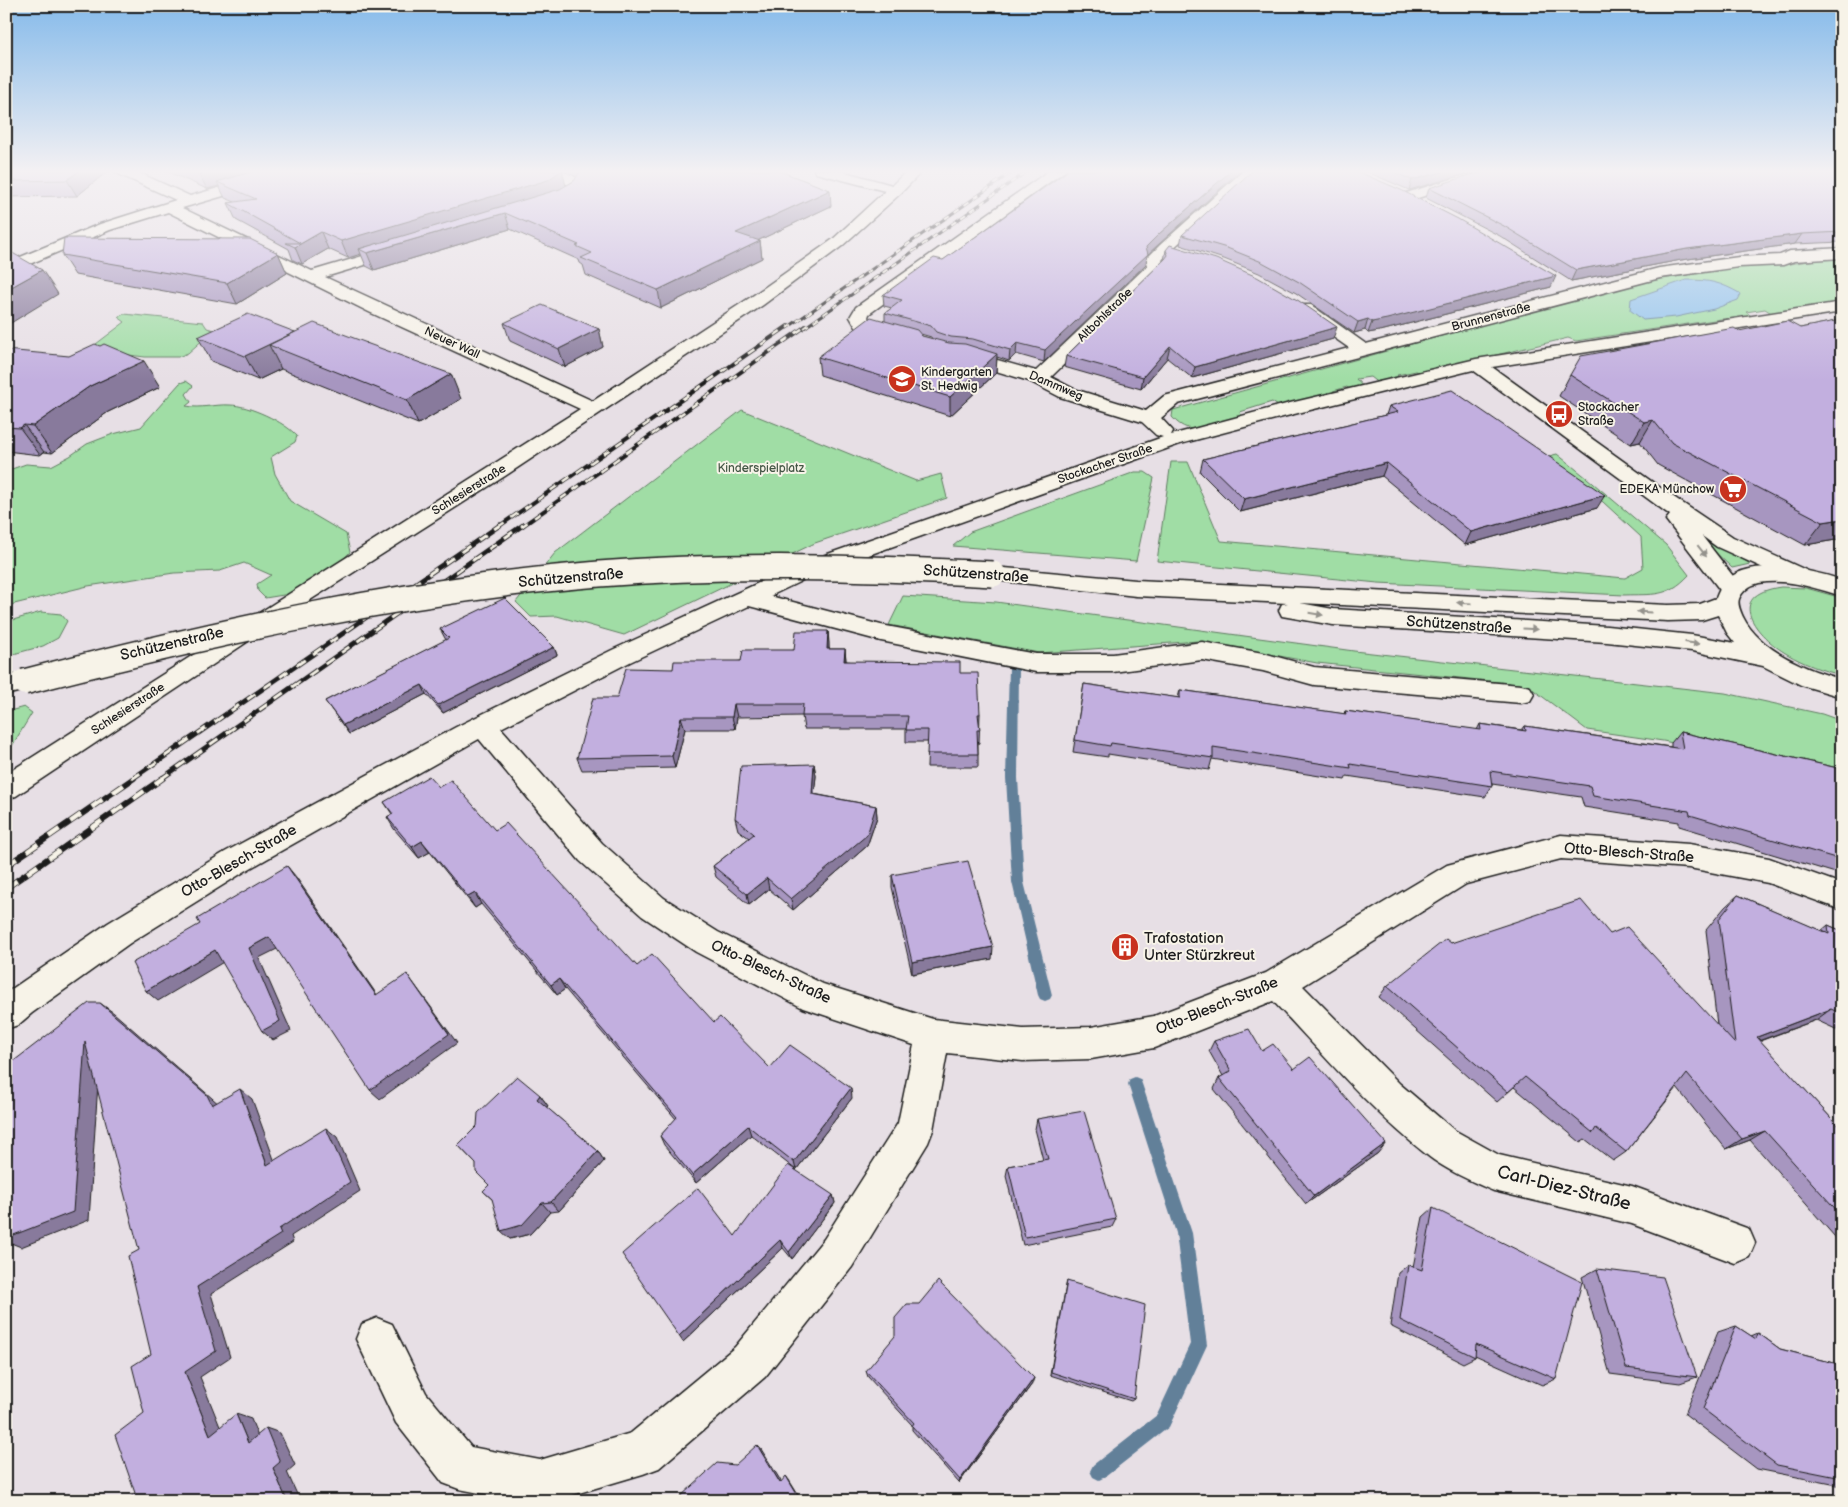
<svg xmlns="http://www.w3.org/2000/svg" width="1848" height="1507" font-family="'Balsamiq Sans',sans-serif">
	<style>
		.green { fill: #a0dda5; stroke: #5e7c60 }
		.water { fill: #90c3ed; stroke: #628099 }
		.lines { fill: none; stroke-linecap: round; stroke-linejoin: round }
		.stream { fill: #628099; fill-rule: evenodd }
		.minor-casing { stroke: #1c1c1c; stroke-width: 3 }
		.secondary-casing { stroke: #1c1c1c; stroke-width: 3 }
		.minor { fill: #f7f3e8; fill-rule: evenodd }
		.secondary { fill: #f7f3e8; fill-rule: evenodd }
		.rail-far3-casing { stroke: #1c1c1c; stroke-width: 3 }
		.rail-far2-casing { stroke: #1c1c1c; stroke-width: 4 }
		.rail-far1-casing { stroke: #1c1c1c; stroke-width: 5 }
		.rail-casing { stroke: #1c1c1c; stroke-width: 6 }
		.rail-far3 { stroke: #f7f3e8; stroke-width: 2; stroke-dasharray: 6; stroke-linecap: butt }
		.rail-far2 { stroke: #f7f3e8; stroke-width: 2.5; stroke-dasharray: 8; stroke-linecap: butt }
		.rail-far1 { stroke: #f7f3e8; stroke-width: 3; stroke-dasharray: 10; stroke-linecap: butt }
		.rail { stroke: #f7f3e8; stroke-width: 4.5; stroke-dasharray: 13; stroke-linecap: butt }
		.secondary-bridge-casing { stroke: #1c1c1c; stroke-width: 28; stroke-linecap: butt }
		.secondary-bridge { stroke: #f7f3e8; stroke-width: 25 }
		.wall { fill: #a796c0; stroke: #1c1c1c; fill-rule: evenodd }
		.shaded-wall { fill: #887a9c; stroke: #1c1c1c }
		.building { fill: #c2afdf; stroke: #1c1c1c }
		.oneway { fill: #94928c }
		.labels { text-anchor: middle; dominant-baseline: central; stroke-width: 4; stroke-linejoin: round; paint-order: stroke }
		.far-street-label { font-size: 12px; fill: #1c1c1c; stroke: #f7f3e8 }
		.far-poi-label { font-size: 12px; fill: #1c1c1c; stroke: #f7f3e8; text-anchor: start }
		.far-park-label { font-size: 12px; fill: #445645; stroke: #f7f3e8 }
		.street-label { font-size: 15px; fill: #1c1c1c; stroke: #f7f3e8 }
		.poi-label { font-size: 15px; fill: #1c1c1c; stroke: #f7f3e8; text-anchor: start }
		.near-street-label { font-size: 18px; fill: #1c1c1c; stroke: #f7f3e8 }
	</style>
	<rect width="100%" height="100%" fill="#e7dfe5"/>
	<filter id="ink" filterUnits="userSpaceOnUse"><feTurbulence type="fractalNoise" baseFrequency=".02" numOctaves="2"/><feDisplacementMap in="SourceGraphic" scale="10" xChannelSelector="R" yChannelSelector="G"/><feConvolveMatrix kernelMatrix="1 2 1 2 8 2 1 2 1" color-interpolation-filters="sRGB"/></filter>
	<g filter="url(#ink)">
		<path class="green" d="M1842,257V301L1773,314L1765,309L1746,312L1753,317L1721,319L1595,338L1576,341L1568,338L1420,373L1416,371L1397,375L1402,379L1379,384L1370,377L1356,379L1364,388L1352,391L1347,387L1333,391L1336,395L1283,409L1272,402L1240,412L1242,420C1218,426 1191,440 1172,417L1173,410L1546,307L1643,282L1746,266C1778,269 1810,259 1842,257Z
			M124,314L203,322L207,328L214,330L188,353L178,357H145L97,351L96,344L125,322L118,317Z
			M186,381L193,386L186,394L191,402L186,406C201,409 215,404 230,405C248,405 285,422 297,436L295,442L271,457L275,474L290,501L346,534L350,552L324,580L302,592L265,598L258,591L257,584L271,575L244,563L220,571L174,573L88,586L6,606V471L26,464L51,466L70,456L87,444L113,434L141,427L180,383Z
			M742,410L916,481L941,474L947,498L815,543L624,635L557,616L531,617L516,602L555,553Z
			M1557,454L1587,478L1666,545L1689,575C1668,598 1652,594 1624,595L1378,583L1157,561L1171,462H1188L1221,541L1625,578L1643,568L1641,537L1603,502L1541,458Z
			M1135,472H1145L1154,478L1136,561L953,546L970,532Z
			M1698,530L1750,564L1732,568L1693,531Z
			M1781,587L1806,588L1842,598V675C1823,671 1804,664 1787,654C1756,636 1723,595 1781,587Z
			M903,596L996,602L1354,651L1725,693L1822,714L1842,721V787L1828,775L1663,741L1587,730L1527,685L1317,663L1198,641L1039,653L889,625Z
			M41,612L61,614L67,621L58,638L43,646L6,656V622Z
			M24,707L32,713L12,746L6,752V712Z"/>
		<path class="water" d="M1686,280C1710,280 1720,282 1741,294L1738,300L1714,309L1676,317L1643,320L1630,310L1631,299Z"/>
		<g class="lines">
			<path class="stream" d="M1014,664L1019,668L1018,778L1024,882L1052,995L1050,999L1045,1001L1040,999L1038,995L1012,882L1006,778L1009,668Z
				M1135,1077L1140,1079L1142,1084L1192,1233L1207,1345L1169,1427L1105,1477L1099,1480L1093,1477L1090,1471L1093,1465L1157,1415L1190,1344L1176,1233L1128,1084L1130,1079Z"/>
			<defs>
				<path id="minor" d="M114,170H133L190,196L282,170H305L303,173L182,208L312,271L393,247H405L407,250L405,253L325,277L593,401L751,297L832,240L885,191L816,173L814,170H838L892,185L908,170H923L901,193L842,246L763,305L505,476L307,602L16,796L6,799V774L580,409L369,312L168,212L110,230L6,274V263L100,224L176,200L116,173Z
					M539,170C555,170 572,170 583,184C577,196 562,210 548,206L546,203C552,195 564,194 569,185L541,173Z
					M1050,170H1066L869,314L868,317L870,322L902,331L905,335L902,339L896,340L857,329L850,317L856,307Z
					M1244,170H1259L1170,251L1162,260L1164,266L1162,269L1051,377L1074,389L1146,411L1164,396L1349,348L1299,313L1297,309L1299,305H1311L1366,344L1659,268L1739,257L1780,255L1790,251L1842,248V258L1794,261L1783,265L1739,267L1660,278L1178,404L1161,418L1173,431L1171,435L1290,403L1476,359L1842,302V312L1492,367L1669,494L1733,537L1808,571L1812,576L1808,581L1800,583L1792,581L1717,547L1702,536L1743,589L1739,594L1731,597L1723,594L1666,520L1670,515L1473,370L1302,412L1180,444L818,573L770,596L881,625L1036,654H1113L1202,642L1263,653L1314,667L1521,685L1530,687L1534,694L1530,701L1521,703L1314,685L1263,671L1202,660L1113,672H1036L881,641L749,606L630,662L501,728L602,843L664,898L718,932L823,984L933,1019L1023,1029L1091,1027L1154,1016L1266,973L1447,865L1561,835L1689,844L1769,858L1842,884V910L1768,883L1689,868L1561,859L1466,884L1303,986L1400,1084L1454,1130L1499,1155L1632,1186L1749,1229L1755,1243L1749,1257L1735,1263L1632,1224L1494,1191C1474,1183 1443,1168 1427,1155C1370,1110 1322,1053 1273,1001L1154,1048L1091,1059L1023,1061L947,1053L933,1130L928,1143L852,1267L765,1377L659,1468L643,1474L552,1501H521L459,1489L443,1483L396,1423L356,1339L362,1324L377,1318L392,1324L426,1393L471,1447L540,1460L631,1433L735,1347L824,1239L898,1123L914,1045L803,1008L696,952L642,916L580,861L479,739L247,870L130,943L32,1013L18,1025L6,1029V993L108,923L225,852L456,727L612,650L802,563L1163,437L1156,435L1142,422L1060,397L1029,381L956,359L953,355L956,351L962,350L1036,371L1148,265L1146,259L1160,245Z
					M1489,170H1517L1515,173L1466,183L1408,201L1403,200L1401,197L1403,194L1458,177Z"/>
				<path id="secondary" d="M993,567L1136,580L1668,605L1700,604L1716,598C1718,593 1720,588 1723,584C1746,555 1812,570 1842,580V596C1815,588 1787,578 1759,583C1750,585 1742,591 1739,599C1737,605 1741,612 1743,617C1759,650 1808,671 1842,679V697L1801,685L1763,666L1692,651L1607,642L1333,625L1282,616L1279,610L1282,604L1288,603L1136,596L985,579L981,574L985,569ZM1300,603L1668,621L1702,620L1718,615L1727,633L1735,643L1692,635L1607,626L1333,609Z
					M24,673L33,676L37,682L33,688L6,695V677Z"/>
			</defs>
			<use href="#minor" class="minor-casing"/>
			<use href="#secondary" class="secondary-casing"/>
			<use href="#minor" class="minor"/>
			<use href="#secondary" class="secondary"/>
			<defs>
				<path id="rail-far3" d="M787,328L1015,170
					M804,328L1029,170"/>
				<path id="rail-far2" d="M498,527L788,326
					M521,527L806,326"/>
				<path id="rail-far1" d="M132,779L500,525
					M161,779L523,525"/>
				<path id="rail" d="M6,866L134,778
					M6,888L163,778"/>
			</defs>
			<use href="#rail-far3" class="rail-far3-casing"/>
			<use href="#rail-far2" class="rail-far2-casing"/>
			<use href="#rail-far1" class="rail-far1-casing"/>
			<use href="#rail" class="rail-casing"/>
			<use href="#rail-far3" class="rail-far3"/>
			<use href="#rail-far2" class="rail-far2"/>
			<use href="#rail-far1" class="rail-far1"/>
			<use href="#rail" class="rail"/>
			<defs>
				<path id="secondary-bridge" d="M24,682C213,633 404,590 599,574C731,564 862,567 993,574"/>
			</defs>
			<use href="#secondary-bridge" class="secondary-bridge-casing"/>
			<use href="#secondary-bridge" class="secondary-bridge"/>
		</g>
		<path class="wall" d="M6,170H109L77,196L6,197Z
			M164,170H777L831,206L757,241H760L762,258L661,308L586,275L583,265L580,263L579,260L510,229L374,270L366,266L361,254L348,258L328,249L302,264L293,260L289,249L236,220L228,203L235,202L225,198L219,186L207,189ZM562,170L564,171L577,177L574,181L565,186Z
			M1363,170H1481L1409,190Z
			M1842,170V242L1795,244L1681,260L1571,281L1500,236L1426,198L1429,188Z
			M1182,235L1551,287L1384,330L1368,333L1365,330L1354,333L1296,293L1259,273L1224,259L1180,245Z
			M1159,244L1147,255L1146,264L1044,362L1016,354L1009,361L997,357L996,373L950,416L820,375L818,357L885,321V313L892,308L884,306L883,295L943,260ZM921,334L931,337L932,339L922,336Z
			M1166,250L1333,339L1192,378L1167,358L1141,389L1064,367L1066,356L1164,260Z
			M278,253L287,273L237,304L75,275L62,255Z
			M1842,320V539L1805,545L1658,465L1640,442L1631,444L1559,396L1570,375L1739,331L1800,328Z
			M504,323L599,329L603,347L565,367L510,341Z
			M295,332L367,343L368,344L461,399L418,424L281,369L258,380L211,361L198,337Z
			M6,350L160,387L108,412L52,453L44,452L40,455L6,451Z
			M1389,406L1597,508L1465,545L1382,476L1240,512L1200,472L1203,459L1386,415Z
			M440,629L554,647L557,655L443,713L426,694L349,734L325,701L446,640Z
			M828,631L829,649H845L846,661L960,673L980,714L979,743H978V767H927L928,742H906V729H804L802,716L737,717L735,729H685L675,768L582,770L577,758L617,698L673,669L741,661L794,650Z
			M1084,684L1178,698L1180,690L1344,714L1345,711L1477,730L1480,724L1522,730L1525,726L1671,747V743L1680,732L1842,769V875L1679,826V822L1584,807L1581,797L1492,784V786L1485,797L1347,776L1345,780L1212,759L1209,770L1108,754V757L1073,752Z
			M814,764L816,776L814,794L876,806L877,817L867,846L793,910L769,889L749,905L716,877L713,866L749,838L738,830L735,818Z
			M439,787L495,830L637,966L714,1022L770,1068L852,1098L796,1170L751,1135L696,1183L664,1145L660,1136L676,1119L565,989L557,995L481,904L475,908L430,852L419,858L394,829L387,817L392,814L384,802Z
			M892,875L992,959L912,974L892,887Z
			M1738,895L1821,931L1828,925L1842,931V1032L1816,1020L1760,1041L1842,1130V1245L1750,1140L1726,1149L1677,1088L1626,1152L1613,1161L1585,1139L1580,1142L1514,1087L1497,1102L1379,997L1387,986L1451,943L1610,934L1717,1025L1706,930L1725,907Z
			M1214,1041L1262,1051L1294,1069L1378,1153L1306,1204L1214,1089L1219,1078L1223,1076L1209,1051Z
			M540,1095L548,1106L546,1107L598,1151L604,1161L559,1211L550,1212L530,1234L510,1239L493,1200L483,1191L489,1185L476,1164L458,1145Z
			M1037,1119L1116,1219L1112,1227L1023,1245L1006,1176L1008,1166L1043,1160L1035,1129Z
			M833,1195L835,1203L792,1259L783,1248L683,1342L735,1236Z
			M1433,1208L1556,1379L1542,1385L1475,1355V1357L1463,1363L1390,1326L1398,1273L1408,1265L1413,1267L1423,1217Z
			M1597,1269L1697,1377L1680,1383L1610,1374L1582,1277Z
			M1067,1281L1134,1399L1131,1401L1050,1375L1066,1285Z
			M1736,1326L1751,1336L1758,1333L1780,1349L1842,1365V1486L1757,1469L1685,1414L1718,1332Z
			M866,1371L1032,1384L959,1483L912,1430V1425L868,1377Z"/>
		<path class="shaded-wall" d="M80,170H109L77,196L67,180Z
			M210,170H274L217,182L219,186L207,189L199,174Z
			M562,170L566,186L552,196L359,249L361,254L348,258L341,241Z
			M1232,170H1241L1159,244L1147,255L1146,264L1044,362L1045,350L1146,247L1160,233Z
			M1449,170H1481L1409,190L1412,180Z
			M830,190L831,206L738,250L736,233Z
			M505,213L510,229L374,270L367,253Z
			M321,232L328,249L302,264L295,247Z
			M1802,234L1795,244L1681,260L1571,281L1576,270L1687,249Z
			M760,241L762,258L661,308L658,290Z
			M278,253L287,273L237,304L227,283Z
			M42,270L58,294L6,326V290Z
			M1556,276L1551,287L1384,330L1368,333L1372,322Z
			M1368,319L1365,330L1354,333L1358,322Z
			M1337,327L1333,339L1192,378L1195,367Z
			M599,329L603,347L565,367L559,349Z
			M295,332L269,345L281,369L258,380L245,356Z
			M1017,343L1016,354L1009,361L1010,350Z
			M1170,346L1167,358L1141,389L1143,377Z
			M997,354L996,373L950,416V397Z
			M144,361L160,387L108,412L52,453L33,426L90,386Z
			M451,374L461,399L418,424L407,400Z
			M1653,420L1640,442L1631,444L1644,422Z
			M24,425L44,452L40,455L20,428Z
			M1387,463L1382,476L1240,512L1244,499Z
			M1605,495L1597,508L1465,545L1471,532Z
			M1842,519V539L1805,545L1823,522Z
			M828,631L829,643V662L827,649Z
			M554,647L557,655L443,713L438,705Z
			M845,649L846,661H844Z
			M422,685L426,694L349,734L343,725Z
			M734,704L737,717L735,729L732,717Z
			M681,717L685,729L675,768L672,756Z
			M814,764L816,776L813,805L812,794Z
			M876,806L877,817L867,846L793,910L791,899Z
			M422,841L430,852L419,858L412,847Z
			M287,866L296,877L384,1005L376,995Z
			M767,878L769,889L749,905L747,894Z
			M475,893L481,904L475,908L468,897Z
			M269,937L279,948L259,958L291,1031L273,1040L262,1031L249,948Z
			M993,947L992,959L912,974V962Z
			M215,950L225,961L158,1001L146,991Z
			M407,974L457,1043L380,1099L370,1090Z
			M559,979L565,989L557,995L551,985Z
			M100,1003L114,1013L220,1105H212Z
			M1831,1009L1816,1020L1742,1047L1757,1037Z
			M85,1042L100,1052L89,1220L21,1247L6,1241V1238Z
			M851,1088L852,1098L796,1170L794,1162Z
			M240,1089L252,1099L279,1173L267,1165Z
			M540,1095L548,1106L544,1109L537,1099Z
			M748,1126L751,1135L696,1183L692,1175Z
			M326,1128L337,1137L360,1191L291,1236L293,1242L211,1294L230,1357L200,1377L225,1439L210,1435L185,1372L197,1287L279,1229Z
			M1765,1131L1750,1140L1726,1149L1742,1139Z
			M1386,1143L1378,1153L1306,1204L1314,1196Z
			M598,1151L604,1161L559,1211L551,1202Z
			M833,1195L835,1203L792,1259L789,1252Z
			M542,1203L550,1212L530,1234L510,1239L501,1231Z
			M780,1240L783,1248L683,1342L679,1336Z
			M1034,1378L1032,1384L959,1483L960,1480Z
			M236,1414L251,1419L262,1447L248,1443Z
			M266,1428L280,1433L295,1465L287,1472L300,1501H287L273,1468Z
			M757,1445L761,1449L784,1486L780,1483Z
			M786,1476L789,1480L802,1501H801Z"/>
		<path class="building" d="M6,170H80L67,180L6,181Z
			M191,170H210L199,174Z
			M257,170H562L548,180L341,241L321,232L295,247L286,243H300L228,203L256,199L217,182Z
			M581,170H777L830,190L736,233L760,241L658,290L581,258L592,253L576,246L579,245L505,213L367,253L359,249L560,189L574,181Z
			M1069,170H1232L1160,233L1146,247L1148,254L1045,350L1017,343L1010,350L973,339L951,337L936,332L931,326L885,313L902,300L883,295L934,258L943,260Z
			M1253,170H1354L1401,190L1458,219L1556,276L1387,319L1372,322L1368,319L1358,322L1299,282L1262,262L1227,248L1182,235Z
			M1389,170H1449L1412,180Z
			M1494,170H1842V232L1802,234L1687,249L1576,270L1504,226L1429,188L1470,175Z
			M64,238L250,239L278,253L227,283L62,255Z
			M1170,245L1216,259L1257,277L1299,301L1337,327L1195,367L1170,346L1143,377L1066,356L1165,259L1168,255L1166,250Z
			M9,251L42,270L6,290V253Z
			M542,305L599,329L559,349L504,323Z
			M248,314L295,332L245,356L198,337Z
			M871,317L917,330L922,336L949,343L965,344L997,354L950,397L818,357Z
			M1840,320H1842V519L1823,522L1672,443L1653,420L1644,422L1570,375L1581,356L1734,328L1739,331L1787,321L1800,328Z
			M314,323L367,343H366L451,374L407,400L269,345Z
			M95,344L100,346L104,344L144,361L90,386L33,426L24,425L20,428L6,427V350L69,356Z
			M1452,390L1605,495L1471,532L1387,463L1244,499L1203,459L1398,412L1389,406Z
			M505,598L554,647L438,705L422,685L343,725L325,701L449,638L440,629Z
			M796,631H828L827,649H845L844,661L960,662V673H978L980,714H978L980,730H977L978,754H927L928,730H906L908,716H802L803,704H734L732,717H681L672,756L577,758L593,698H617L626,668L673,669L674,661H741L743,650H794Z
			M1084,684L1180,698V690L1346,714L1345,711L1481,730L1480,724L1526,731L1525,726L1683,749L1680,732L1842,769V860L1690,815L1689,811L1593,796L1590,786L1490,771L1492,786L1350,764L1351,768L1213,747V758L1111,743L1110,746L1075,740Z
			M814,764L812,794L876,806L867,835L791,899L767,878L747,894L713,866L754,834L735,818L741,766Z
			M429,776L439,787L451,780L495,830L506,823L637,966L652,954L714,1022L720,1017L770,1068L790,1045L851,1088L794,1162L748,1126L692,1175L660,1136L677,1117L559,979L551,985L475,893L468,897L422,841L412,847L387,817L393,814L384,802Z
			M968,861L993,947L912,962L892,875Z
			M287,866L376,995L407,974L449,1034L370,1090L269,937L249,948L280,1021L262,1031L215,950L146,991L132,963L200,924L197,919Z
			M1738,895L1829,934L1828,925L1842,931V1014L1831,1009L1757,1037L1842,1130V1216L1765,1131L1742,1139L1687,1074L1626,1152L1596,1128L1593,1133L1525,1077L1508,1092L1387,986L1446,939L1451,943L1581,900L1610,934L1627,927L1735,1044L1719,919Z
			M89,1003H100L207,1095L212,1105L240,1089L267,1165L326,1128L350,1182L279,1229L281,1234L197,1287L216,1351L185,1372L210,1435L236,1414L248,1443L266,1428L280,1462L273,1468L287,1501H126L135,1493L115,1435L144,1413L132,1366L151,1354L128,1256L139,1250L85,1042L73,1212L6,1238V1067Z
			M1249,1029L1262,1051L1273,1044L1294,1069L1310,1057L1386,1143L1314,1196L1219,1078L1231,1071L1214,1041Z
			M517,1076L540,1095L537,1099L598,1151L551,1202L542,1203L522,1225L501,1231L492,1199L483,1191L489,1185L476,1172V1164L458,1145L477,1126L478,1113Z
			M1084,1111L1116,1219L1025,1237L1008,1166L1048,1159L1037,1119Z
			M788,1165L833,1195L789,1252L780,1240L679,1336L622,1254L698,1188L735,1236Z
			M1433,1208L1582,1282L1556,1379L1476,1344L1475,1357L1400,1320L1408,1265L1422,1270Z
			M1597,1269L1663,1277L1697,1377L1626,1368Z
			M938,1281L1034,1378L960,1480L912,1426L914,1423L866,1371L895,1336V1318L907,1304H919Z
			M1067,1281L1145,1305L1134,1399L1051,1372Z
			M1736,1326L1756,1339L1758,1333L1780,1349L1842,1365V1478L1777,1465L1703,1409Z
			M757,1445L780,1483L786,1476L801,1501H679L680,1497L717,1463L735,1465Z"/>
		<defs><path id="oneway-solid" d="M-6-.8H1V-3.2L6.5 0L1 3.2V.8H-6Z" transform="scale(1.25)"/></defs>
		<g class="oneway">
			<use href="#oneway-solid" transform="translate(1702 551) rotate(52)"/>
			<use href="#oneway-solid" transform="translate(1464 603) rotate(-177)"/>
			<use href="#oneway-solid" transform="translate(1644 612) rotate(-177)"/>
			<use href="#oneway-solid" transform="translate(1316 614) rotate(9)"/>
			<use href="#oneway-solid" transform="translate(1530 629) rotate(4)"/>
			<use href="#oneway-solid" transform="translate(1692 643) rotate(8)"/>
		</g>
	</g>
	<linearGradient id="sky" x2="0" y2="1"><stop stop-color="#85baea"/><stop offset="0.45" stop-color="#f4f1f3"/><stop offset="1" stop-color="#f4f1f3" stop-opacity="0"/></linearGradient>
	<rect width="1848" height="381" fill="url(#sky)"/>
	<defs>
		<symbol id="school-disc" viewBox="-11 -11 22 22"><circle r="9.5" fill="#c8321e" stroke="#f7f3e8"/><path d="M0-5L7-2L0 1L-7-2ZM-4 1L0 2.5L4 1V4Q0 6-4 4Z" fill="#fff"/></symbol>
		<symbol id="bus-disc" viewBox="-11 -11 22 22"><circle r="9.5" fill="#c8321e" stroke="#f7f3e8"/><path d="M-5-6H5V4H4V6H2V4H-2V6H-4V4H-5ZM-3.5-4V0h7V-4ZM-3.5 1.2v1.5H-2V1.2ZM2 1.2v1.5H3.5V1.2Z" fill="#fff"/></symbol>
		<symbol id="supermarket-disc" viewBox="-11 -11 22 22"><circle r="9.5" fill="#c8321e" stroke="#f7f3e8"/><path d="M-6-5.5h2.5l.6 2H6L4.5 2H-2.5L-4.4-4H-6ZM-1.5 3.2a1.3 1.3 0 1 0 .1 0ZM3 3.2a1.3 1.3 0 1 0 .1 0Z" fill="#fff"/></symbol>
		<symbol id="building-disc" viewBox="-11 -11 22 22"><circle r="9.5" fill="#c8321e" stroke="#f7f3e8"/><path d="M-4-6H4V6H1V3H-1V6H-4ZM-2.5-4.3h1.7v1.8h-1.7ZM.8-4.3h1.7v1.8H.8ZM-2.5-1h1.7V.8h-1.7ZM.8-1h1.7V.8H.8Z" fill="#fff"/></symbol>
	</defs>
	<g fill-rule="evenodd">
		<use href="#school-disc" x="886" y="363" width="32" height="32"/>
		<use href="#bus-disc" x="1543" y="398" width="32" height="32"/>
		<use href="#supermarket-disc" x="1717" y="473" width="32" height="32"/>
		<use href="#building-disc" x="1109" y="931" width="32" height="32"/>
	</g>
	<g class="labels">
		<g class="far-street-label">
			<text transform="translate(1105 315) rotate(-44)">Altbohlstraße</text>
			<text transform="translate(1491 317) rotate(-15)">Brunnenstraße</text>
			<text transform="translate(452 343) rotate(25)">Neuer Wall</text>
			<text transform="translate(1056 386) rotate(23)">Dammweg</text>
			<text transform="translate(1105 464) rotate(-19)">Stockacher Straße</text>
			<text transform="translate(469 490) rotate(-32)">Schlesierstraße</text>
			<text transform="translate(128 709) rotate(-33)">Schlesierstraße</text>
		</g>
		<g class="far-poi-label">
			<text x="921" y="372">Kindergarten<tspan x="921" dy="14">St. Hedwig</tspan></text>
			<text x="1578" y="407">Stockacher<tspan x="1578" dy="14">Straße</tspan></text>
			<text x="1714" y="489" text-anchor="end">EDEKA Münchow</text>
		</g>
		<g class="far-park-label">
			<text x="761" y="468">Kinderspielplatz</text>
		</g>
		<g class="street-label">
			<text transform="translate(976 574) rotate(4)">Schützenstraße</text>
			<text transform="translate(571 578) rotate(-5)">Schützenstraße</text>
			<text transform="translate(1459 625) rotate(4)">Schützenstraße</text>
			<text transform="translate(172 644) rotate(-13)">Schützenstraße</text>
			<text transform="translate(1629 853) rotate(4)">Otto-Blesch-Straße</text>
			<text transform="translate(239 861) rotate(-30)">Otto-Blesch-Straße</text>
			<text transform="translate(771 972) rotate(25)">Otto-Blesch-Straße</text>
			<text transform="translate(1217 1006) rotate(-22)">Otto-Blesch-Straße</text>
		</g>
		<g class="poi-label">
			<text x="1144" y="938">Trafostation<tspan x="1144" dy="17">Unter Stürzkreut</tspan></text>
		</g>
		<g class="near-street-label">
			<text transform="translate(1564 1188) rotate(14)">Carl-Diez-Straße</text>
		</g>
	</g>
	<rect width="1848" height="1507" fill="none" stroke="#f7f3e8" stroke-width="25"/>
	<rect x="12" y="12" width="1823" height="1482" fill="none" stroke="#1c1c1c" stroke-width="2" filter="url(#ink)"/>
</svg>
